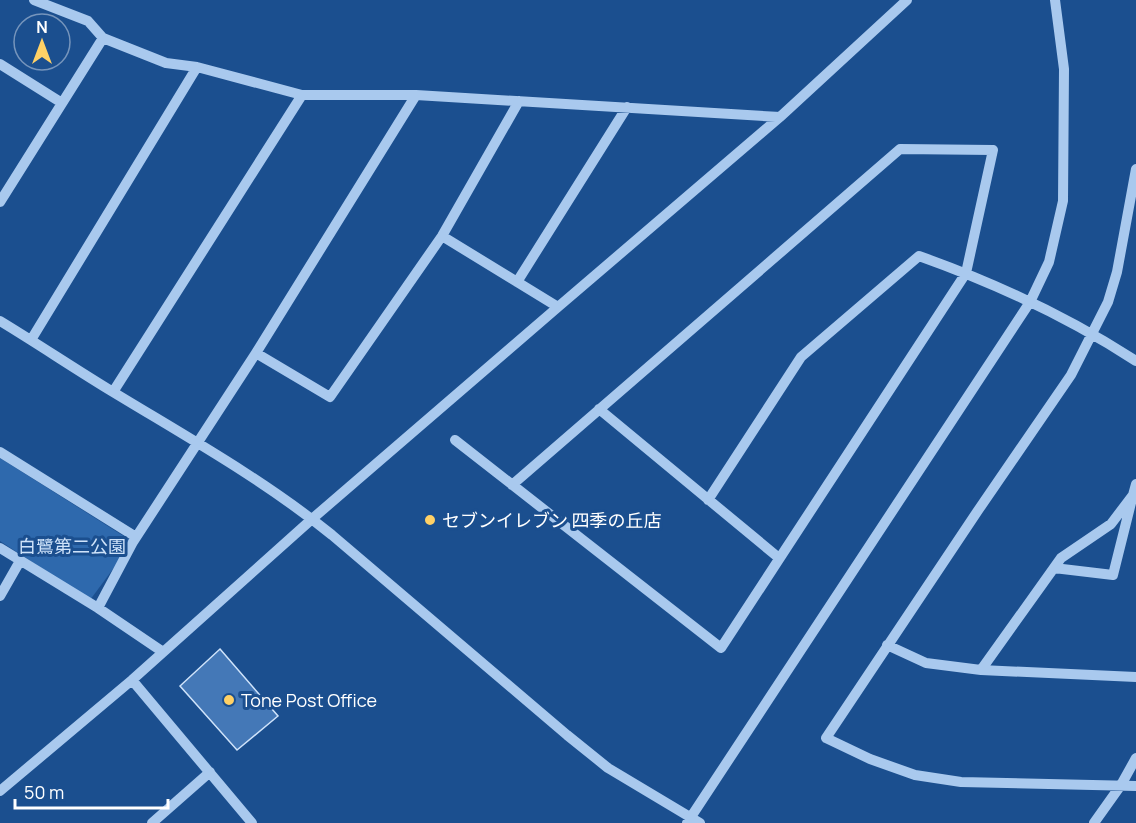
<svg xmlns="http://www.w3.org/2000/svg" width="1136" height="823" font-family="Manrope,'Noto Sans JP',sans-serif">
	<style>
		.green { fill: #2e69ad }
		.building { fill: #4478b7; stroke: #cfe3fa; stroke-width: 1.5 }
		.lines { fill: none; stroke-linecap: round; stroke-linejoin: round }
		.minor { stroke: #a9c9ee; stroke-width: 10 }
		.poi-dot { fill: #ffd166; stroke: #1b4f8f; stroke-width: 2 }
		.labels { text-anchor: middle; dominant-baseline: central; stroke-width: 6; stroke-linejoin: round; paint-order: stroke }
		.poi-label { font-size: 18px; fill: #fff; stroke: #1b4f8f; text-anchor: start }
		.park-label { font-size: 18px; fill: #cfe3fa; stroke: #1b4f8f }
	</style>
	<rect width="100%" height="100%" fill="#1b4f8f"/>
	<path class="green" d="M0,458L133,542L90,600L0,541Z"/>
	<path class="building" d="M220,649L278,716L237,750L180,686Z"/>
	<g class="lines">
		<path class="minor" d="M34,0L88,21L103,38L166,63L197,67L302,95H416L780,117
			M0,64L62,103
			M1136,169L1117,272L1108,302L1071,375L979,509L826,738L870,759L915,775L961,782L1136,786
			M0,202L103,38
			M442,236L558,307
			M517,282L627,107
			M0,321C38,344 75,369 113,392C187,437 264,480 332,535L567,735L608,768L700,823
			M31,340L197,67
			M256,353L330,397L442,236L519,101
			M113,392L302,95
			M599,409L779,558
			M455,440L721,648L966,273L993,150L900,149L512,485
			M0,452L136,537
			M708,500L801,357L919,256C995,283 1068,317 1136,361
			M0,548L98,608L163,652
			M1054,568L1113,575L1132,499
			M0,596L20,561
			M98,608L133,542L256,353L416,95
			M887,645L926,663L981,670L1136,677
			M981,670L1061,558L1111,524L1133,495L1136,484
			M132,680L252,823
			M0,791L132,680L312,519L558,307L780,117L907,0
			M152,823L210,772
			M687,823L1030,302L1049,262L1063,201L1064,69L1055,0
			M1094,823L1121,785L1136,758"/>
	</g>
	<g class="poi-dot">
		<circle cx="430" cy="520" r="6"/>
		<circle cx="229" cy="700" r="6"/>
	</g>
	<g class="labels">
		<g class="poi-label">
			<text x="442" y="520">セブンイレブン 四季の丘店</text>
			<text x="241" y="700">Tone Post Office</text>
		</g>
		<g class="park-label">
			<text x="72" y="546">白鷺第二公園</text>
		</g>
	</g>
	<g transform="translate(42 42)"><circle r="28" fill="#1b4f8f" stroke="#7695bc" stroke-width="1.5"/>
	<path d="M0-4.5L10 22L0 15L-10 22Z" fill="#ffd166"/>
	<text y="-9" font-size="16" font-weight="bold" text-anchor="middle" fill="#ffffff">N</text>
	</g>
	<path d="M15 799v9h153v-9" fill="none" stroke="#ffffff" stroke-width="3"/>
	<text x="24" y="799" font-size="18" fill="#ffffff" stroke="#1b4f8f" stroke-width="4.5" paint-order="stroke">50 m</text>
</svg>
